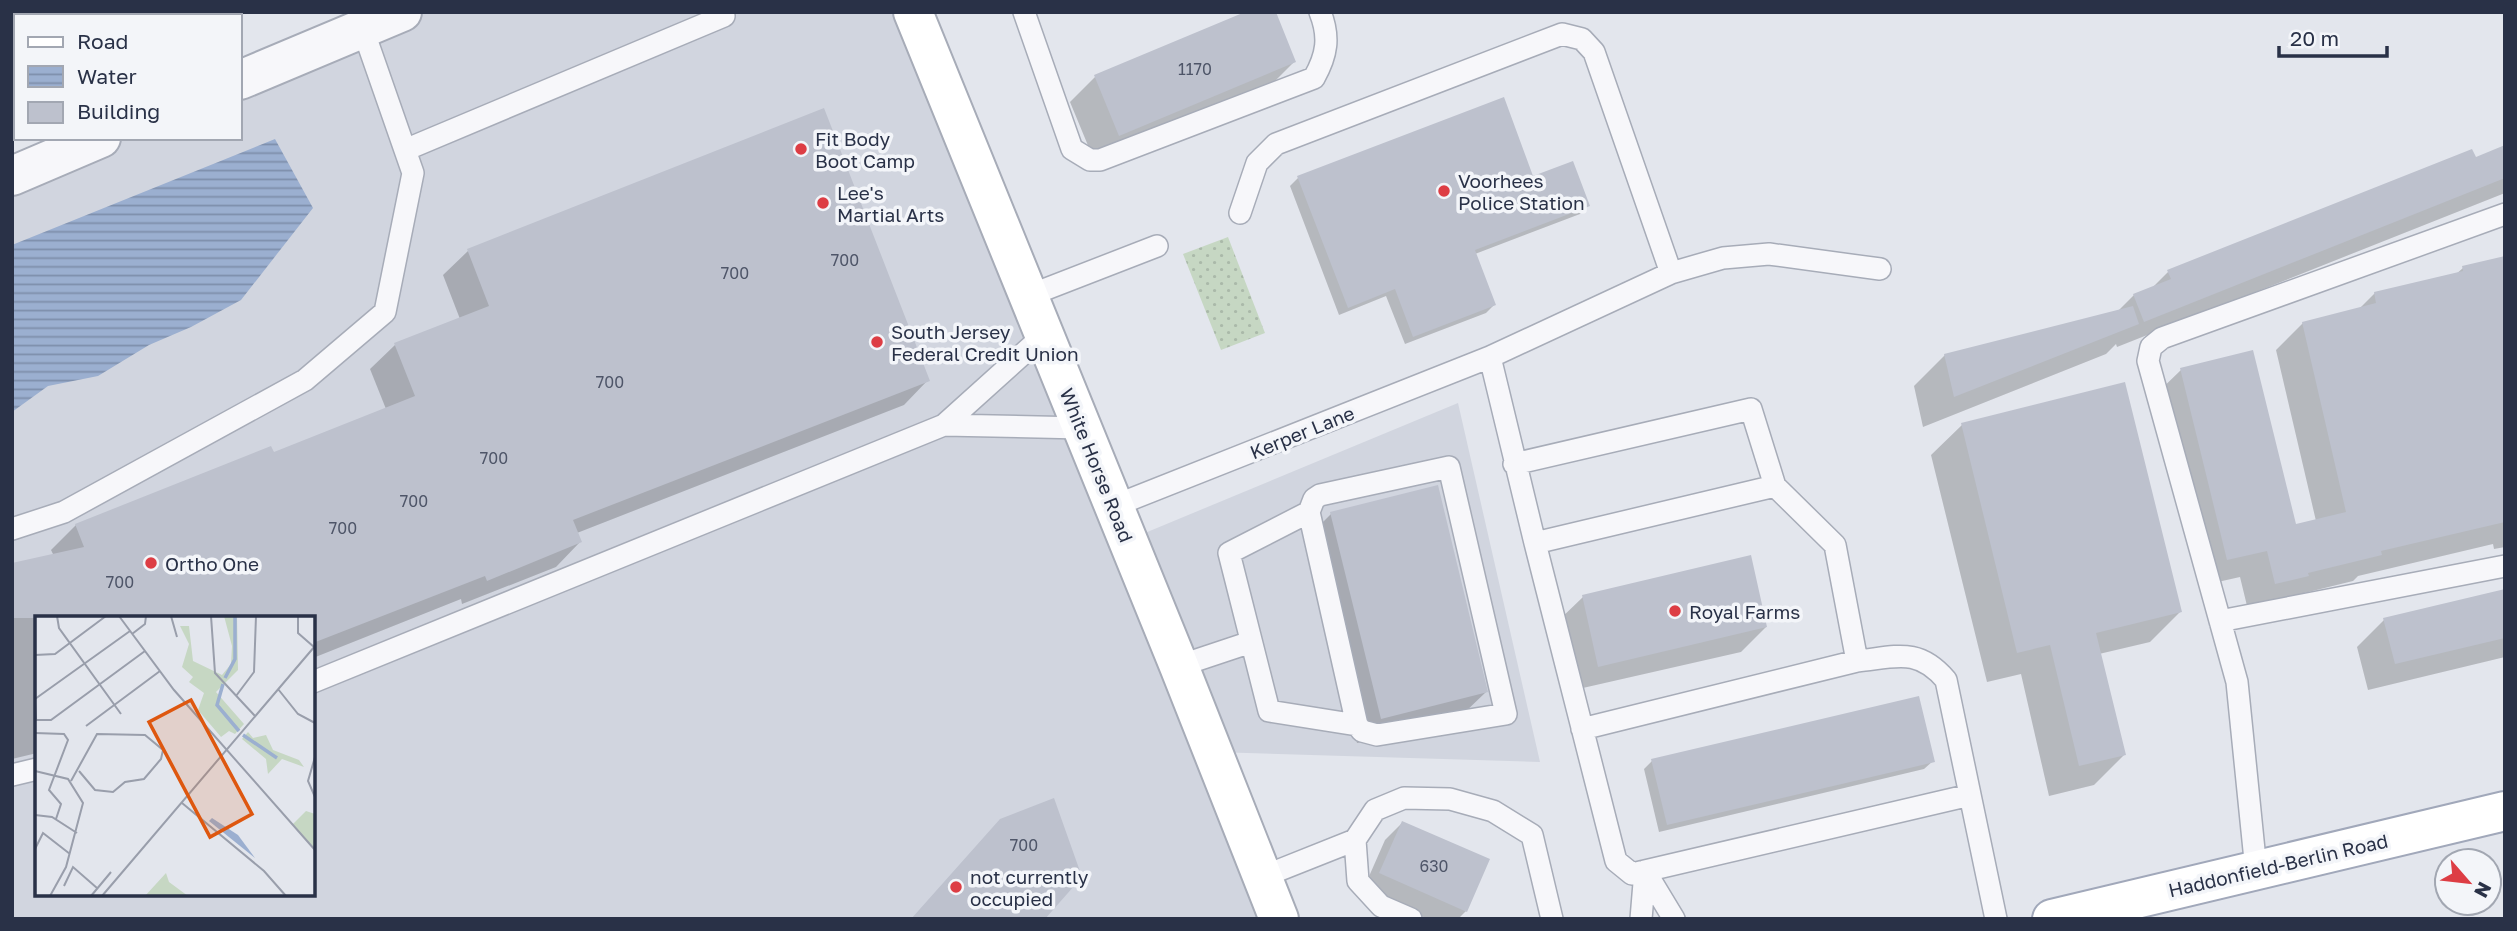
<svg xmlns="http://www.w3.org/2000/svg" width="2517" height="931" font-family="'Golos Text',sans-serif">
	<style>
		.built { fill: #d1d5df; fill-rule: evenodd }
		.grass { fill: url(#grass-dots) }
		.water { fill: url(#water-rules) }
		.shadow { fill: #0003 }
		.building { fill: #bdc1cd }
		.lines { fill: none; stroke-linecap: round; stroke-linejoin: round }
		.lane-casing { stroke: #a7acb8; stroke-width: 24 }
		.street-casing { stroke: #a7acb8; stroke-width: 42 }
		.secondary-casing { stroke: #a7acb8; stroke-width: 42 }
		.primary-casing { stroke: #a1a8ba; stroke-width: 42 }
		.lane { stroke: #f7f7fa; stroke-width: 21 }
		.street { stroke: #f7f7fa; stroke-width: 38 }
		.secondary { stroke: #fff; stroke-width: 38 }
		.primary { stroke: #fff; stroke-width: 38 }
		.poi-dot { fill: #dd3d44; stroke: #f3f5f9; stroke-width: 2.5 }
		.labels { text-anchor: middle; dominant-baseline: central; stroke-width: 7; stroke-linejoin: round; paint-order: stroke }
		.number-label { font-size: 16px; fill: #4e5568 }
		.poi-label { font-size: 19px; fill: #293147; stroke: #f3f5f9; text-anchor: start }
		.street-label { font-size: 19px; fill: #293147; stroke: #f3f5f9 }
		.inset-river { fill: none; stroke: #9bafd0; stroke-width: 3.5 }
		.inset-road { fill: none; stroke: #999eab; stroke-width: 2 }
		.view { fill: #de570f; fill-opacity: 0.15; stroke: #de570f; stroke-width: 3.5 }
		.inset-edge { fill: none; stroke: #293147; stroke-width: 3.5 }
	</style>
	<defs>
		<pattern id="grass-dots" width="8" height="8" patternUnits="userSpaceOnUse" patternTransform="scale(1.75)"><rect width="8" height="8" fill="#c6d7c3"/><path d="M2 2h.1M6 6h.1" fill="none" stroke="#aab9a9" stroke-width="1.8" stroke-linecap="round"/></pattern>
		<pattern id="water-rules" width="6" height="5" patternUnits="userSpaceOnUse" patternTransform="scale(1.75)"><rect width="6" height="5" fill="#9bafd0"/><path d="M0 2.5h6" fill="none" stroke="#7e8fab"/></pattern>
	</defs>
	<rect width="100%" height="100%" fill="#e3e6ed"/>
	<path class="built" d="M402,12H913L1128,540L1458,403L1540,762L1213,752L1279,919H12V176L101,138H240V80ZM37,618H313V894H37Z"/>
	<path class="grass" d="M1228,237L1265,333L1221,350L1183,254Z"/>
	<path class="water" d="M275,139L313,208L241,300L191,327L149,345L98,376L48,386L12,412V245Z"/>
	<path class="shadow" d="M1249,12L1294,62L1269,87L1094,160L1070,102L1095,77Z
		M2505,147V193L2117,347L2116,344L2106,354L1923,427L1914,386L1945,355L2117,312L2134,295L2152,288L2168,272Z
		M1298,178H1532L1588,205L1580,214L1475,254L1494,305L1486,313L1405,344L1386,296L1339,315L1290,186Z
		M468,251L928,380L904,405L577,533L580,542L556,567L462,604L461,599L313,658V618H37V753L12,759V565L54,556L51,550L76,525L273,454L386,409L370,369L395,345L460,319L443,275Z
		M2505,258V547L2494,549L2493,544L2358,576L2353,581L2284,598L2248,610L2240,577L2200,586L2154,396L2181,370L2295,526L2316,521L2276,350L2303,323L2359,309L2375,293L2455,275L2463,268Z
		M1962,425L2180,612L2150,642L2099,654L2124,755L2094,785L2049,796L2021,674L1987,682L1931,455Z
		M1331,514L1486,692L1461,716L1357,743L1306,539Z
		M2505,590V657L2368,690L2357,647L2384,620Z
		M1583,597L1766,627L1741,652L1574,690L1558,621Z
		M1652,761H1933L1924,769L1659,832L1644,769Z
		M1402,823L1466,911L1458,919H1428L1363,890L1385,840Z"/>
	<path class="building" d="M1245,12H1276L1296,62L1119,136L1094,75Z
		M1504,97L1533,176L1573,161L1590,206L1475,250L1496,305L1413,337L1395,289L1348,308L1297,176Z
		M824,108L930,381L573,520L582,542L487,581L485,576L313,643V618H12V563L84,547L75,524L271,446L274,452L415,396L394,343L489,306L467,249Z
		M2505,145V178L2144,322L2133,294L2171,279L2167,270L2472,149L2476,157Z
		M2505,256V522L2381,551L2382,555L2308,573L2309,576L2275,584L2267,551L2227,560L2180,368L2253,350L2296,524L2346,512L2302,322L2376,303L2374,292L2463,271L2462,266Z
		M2133,306L2139,324L1954,397L1944,354Z
		M2125,382L2182,612L2096,633L2126,755L2079,766L2050,645L2017,653L1961,423Z
		M1438,485L1488,692L1381,719L1330,512Z
		M1751,555L1767,627L1598,667L1582,595Z
		M2505,589V638L2395,664L2383,618Z
		M1919,696L1935,762L1667,825L1651,759Z
		M1054,798L1082,877L1045,919H911L1000,819Z
		M1402,821L1490,859L1467,912L1379,873Z"/>
	<g class="lines">
		<defs>
			<path id="lane" d="M1024,12L1072,149L1090,160H1100L1314,78C1327,55 1330,37 1320,12
				M405,150L724,16
				M1240,213L1257,163L1276,144L1562,34L1582,39L1594,52L1671,273
				M1028,296L1157,246
				M1490,357L1535,543L1775,486L1835,545L1857,661C1896,657 1918,647 1946,680L1996,919
				M944,425L1082,428
				M1514,464L1751,409L1775,486
				M1114,506L1490,357L1671,273L1723,258L1769,254L1880,269
				M1309,512L1229,553L1269,711L1357,725L1362,731L1377,735L1506,714L1449,467L1320,495L1314,499L1309,512L1357,725
				M12,529L64,512L305,380L385,312L413,173L360,21
				M1535,543L1616,861L1632,874L1970,795
				M2220,621L2505,566
				M1179,666L1251,642
				M313,682L944,425L1044,335
				M1582,729L1857,661
				M12,775L37,769
				M2256,870L2237,682L2148,361L2151,347L2162,338L2505,214
				M1645,871L1674,919
				M1262,877L1355,840
				M1411,919L1381,906L1358,881L1355,840L1375,810L1404,798L1450,799L1493,811L1532,835L1552,919
				M1641,919L1645,871"/>
			<path id="street" d="M240,80L402,12
				M12,176L101,138"/>
			<path id="secondary" d="M913,12L1179,666L1279,919"/>
			<path id="primary" d="M2052,919L2505,811"/>
		</defs>
		<use href="#lane" class="lane-casing"/>
		<use href="#street" class="street-casing"/>
		<use href="#secondary" class="secondary-casing"/>
		<use href="#primary" class="primary-casing"/>
		<use href="#lane" class="lane"/>
		<use href="#street" class="street"/>
		<use href="#secondary" class="secondary"/>
		<use href="#primary" class="primary"/>
	</g>
	<g class="poi-dot">
		<circle cx="801" cy="149" r="7"/>
		<circle cx="1444" cy="191" r="7"/>
		<circle cx="823" cy="203" r="7"/>
		<circle cx="877" cy="342" r="7"/>
		<circle cx="151" cy="563" r="7"/>
		<circle cx="1675" cy="611" r="7"/>
		<circle cx="956" cy="887" r="7"/>
	</g>
	<g class="labels">
		<g class="number-label">
			<text x="1195" y="69">1170</text>
			<text x="845" y="260">700</text>
			<text x="735" y="273">700</text>
			<text x="610" y="382">700</text>
			<text x="494" y="458">700</text>
			<text x="414" y="501">700</text>
			<text x="343" y="528">700</text>
			<text x="120" y="582">700</text>
			<text x="1024" y="845">700</text>
			<text x="1434" y="866">630</text>
		</g>
		<g class="poi-label">
			<text x="815" y="138">Fit Body<tspan x="815" dy="22">Boot Camp</tspan></text>
			<text x="1458" y="180">Voorhees<tspan x="1458" dy="22">Police Station</tspan></text>
			<text x="837" y="192">Lee's<tspan x="837" dy="22">Martial Arts</tspan></text>
			<text x="891" y="331">South Jersey<tspan x="891" dy="22">Federal Credit Union</tspan></text>
			<text x="165" y="563">Ortho One</text>
			<text x="1689" y="611">Royal Farms</text>
			<text x="970" y="876">not currently<tspan x="970" dy="22">occupied</tspan></text>
		</g>
		<g class="street-label">
			<text transform="translate(1302 432) rotate(-22)">Kerper Lane</text>
			<text transform="translate(1097 465) rotate(68)">White Horse Road</text>
			<text transform="translate(2278 865) rotate(-13)">Haddonfield-Berlin Road</text>
		</g>
	</g>
	<g transform="translate(35 616)">
		<rect width="280" height="280" fill="#e3e6ed"/>
		<path d="M271,195L280,198V233L258,208Z" fill="#c6d7c3"/>
		<path d="M189,0H202L203,54L181,76L209,108L200,118L194,115L186,121L163,94L169,77L154,66L158,61L147,51L154,28L145,10H154L158,45L187,59L196,48L197,30ZM213,116L218,122L231,119L238,134L264,144L269,151L247,143L233,158L231,143L207,123ZM131,257L134,266L153,280H110Z" fill="#c6d7c3"/>
		<path d="M177,202L203,219L220,242L174,205Z" fill="#9bafd0"/>
		<path class="inset-river" d="M190,62L200,43V0M188,68L182,89L204,115M208,119L242,142"/>
		<path class="inset-road" d="M22,0L24,12L86,98M84,0L139,74L280,234M136,0L142,21M176,0L180,57L220,100M263,0V17L279,31M97,18L110,8L111,0M0,39L20,38L71,0M243,73L263,98L280,107M201,80L219,56L221,0M0,83L95,15M0,86L1,104H16L110,35M51,110L125,55M0,117L29,118L33,124L14,174L26,188L21,203M280,141L273,165L280,181M0,155L33,163L48,187L31,251L15,280M36,165L62,118L110,119L128,134L126,143L109,163L90,166L78,176L60,174L44,155M147,187L229,255L251,280M0,199L17,201L42,217M0,233L8,217L35,238M29,270L38,251L62,272M56,280L76,256M67,280L280,30"/>
		<path class="view" d="M156,84L217,198L175,221L114,106Z"/>
		<rect width="280" height="280" class="inset-edge"/>
	</g>
	<rect width="2517" height="931" fill="none" stroke="#293147" stroke-width="28"/>
	<rect x="14" y="14" width="228" height="126" fill="#f3f5f9" stroke="#a2a7b2" stroke-width="2"/>
	<rect x="28" y="37" width="35" height="10" fill="#ffffff" stroke="#a2a7b2" stroke-width="2"/>
	<text x="77" y="49" font-size="21" fill="#293147">Road</text>
	<rect x="28" y="66" width="35" height="21" fill="url(#water-rules)" stroke="#a2a7b2" stroke-width="2"/>
	<text x="77" y="84" font-size="21" fill="#293147">Water</text>
	<rect x="28" y="102" width="35" height="21" fill="#bdc1cd" stroke="#a2a7b2" stroke-width="2"/>
	<text x="77" y="119" font-size="21" fill="#293147">Building</text>
	<g transform="translate(2468 882) rotate(118)"><circle r="33" fill="#f3f5f9" stroke="#a2a7b2" stroke-width="2"/>
	<path d="M0-5L12 26L0 18L-12 26Z" fill="#dd3d44"/>
	<text y="-10" font-size="19" font-weight="bold" text-anchor="middle" fill="#293147">N</text>
	</g>
	<path d="M2279 46v10h108v-10" fill="none" stroke="#293147" stroke-width="3.5"/>
	<text x="2290" y="46" font-size="21" fill="#293147" stroke="#f3f5f9" stroke-width="5" paint-order="stroke">20 m</text>
</svg>
